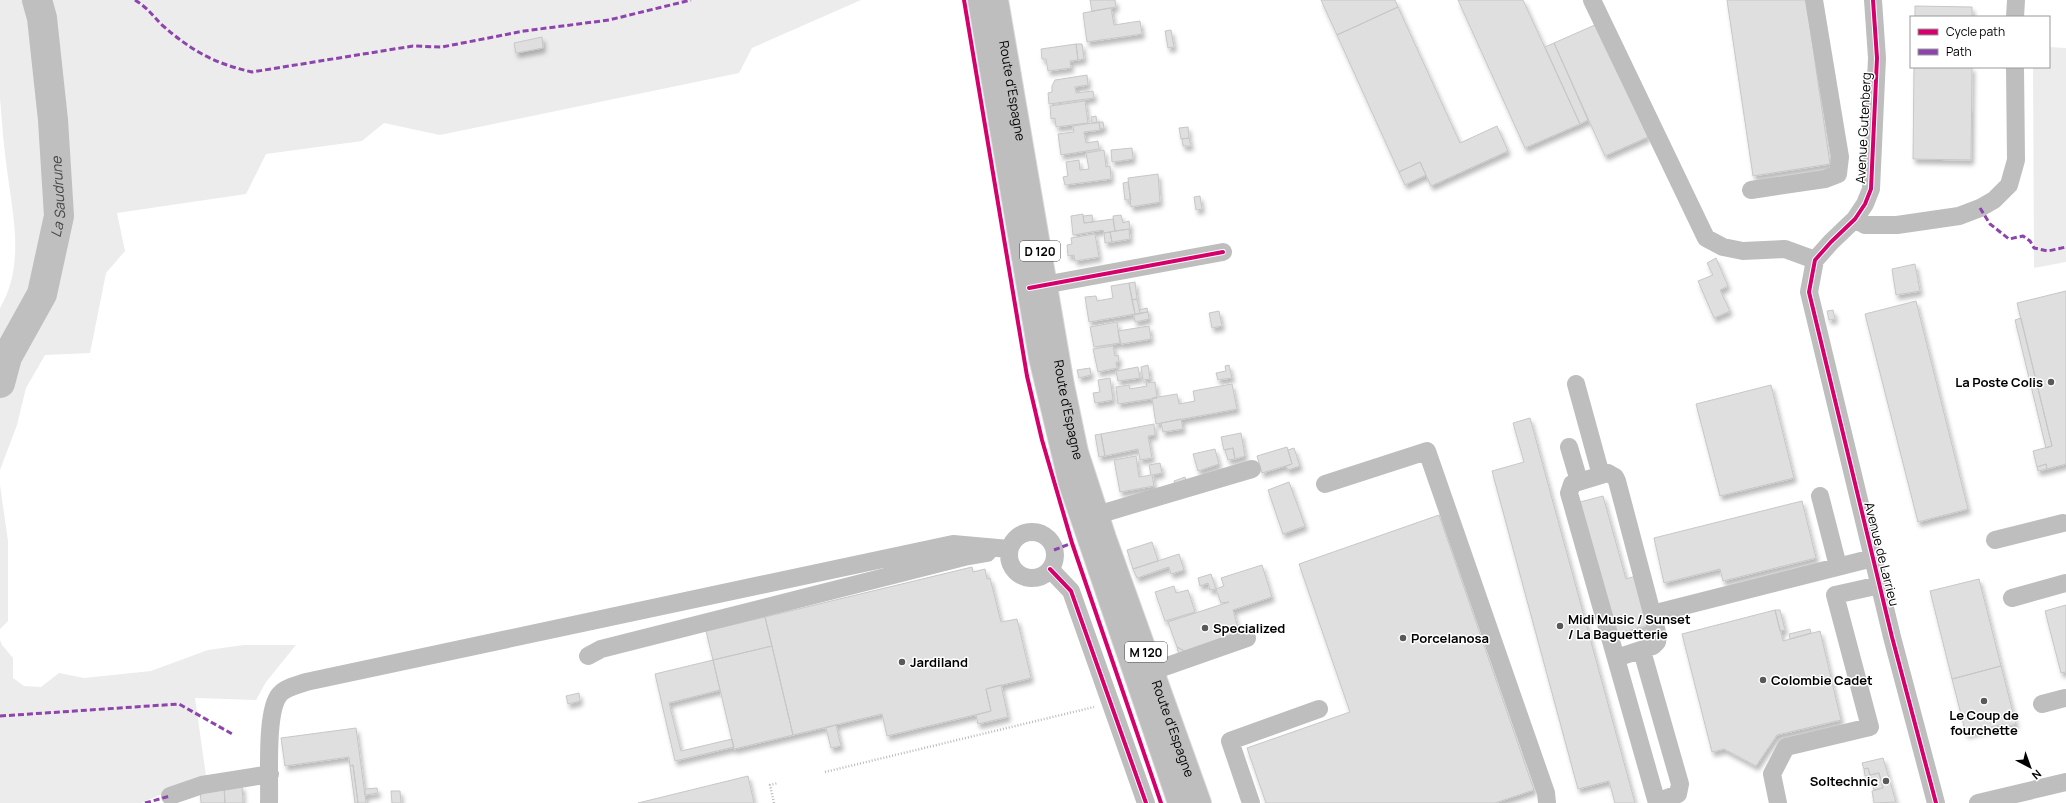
<svg xmlns="http://www.w3.org/2000/svg" width="2066" height="803" font-family="Manrope,sans-serif">
	<style>
		.green { fill: #ececec }
		.lines { fill: none; stroke-linecap: round; stroke-linejoin: round }
		.river { stroke: #bfbfbf; stroke-width: 30 }
		.building { fill: #dfdfdf; stroke: #c7c7c7; filter: url(#shadow) }
		.major-casing { stroke: #dbdbdb; stroke-width: 24 }
		.path { stroke: #b9b9b9; stroke-width: 2.5; stroke-dasharray: 1 2; stroke-linecap: butt }
		.minor { stroke: #bebebe; stroke-width: 18 }
		.major { stroke: #bebebe; stroke-width: 22 }
		.quiet { stroke: #8e44ad; stroke-width: 3; stroke-dasharray: 6 3; stroke-linecap: butt }
		.cycleway-casing { stroke: #fff; stroke-width: 6 }
		.cycleway { stroke: #d6006c; stroke-width: 4 }
		.poi-dot { fill: #595959; stroke: #fff; stroke-width: 1.5 }
		.labels { text-anchor: middle; dominant-baseline: central; stroke-width: 3; stroke-linejoin: round; paint-order: stroke }
		.shield { fill: #fff; stroke: #4c4c4c; stroke-width: 1 }
		.shield-label { font-size: 12px; font-weight: bold; fill: #000 }
		.street-label { font-size: 13px; fill: #000; stroke: #fff }
		.poi-label { font-size: 13px; font-weight: bold; fill: #000; stroke: #fff; text-anchor: start }
		.water-label { font-size: 14px; font-style: italic; fill: #444; stroke: #fff }
	</style>
	<defs>
		<filter id="shadow"><feDropShadow dx="2.5" dy="4.5" stdDeviation="2" flood-color="#0004"/></filter>
	</defs>
	<rect width="100%" height="100%" fill="#fff"/>
	<path class="green" d="M0,0H861L752,48L739,73L440,135L384,123L362,141L266,154L246,194L117,213L125,251L106,273L90,353L45,355L26,388L17,425L0,470V308C24,267 14,221 8,177C4,151 2,124 0,98C0,66 0,32 0,0Z
		M2049,47L2066,48V262L2034,268L2033,67H2049Z
		M0,485L8,541V621L0,629Z
		M0,640L2,645L13,658V678L24,686L41,687L59,673L84,678L151,671L208,650L244,645H296L266,682L256,700L195,698L206,776L141,803H0Z"/>
	<g class="lines">
		<path class="river" id="s1" d="M0,383L7,357L42,294L59,216L53,120L42,18L37,0"/>
	</g>
	<path class="building" d="M1090,0H1115L1116,7L1092,11Z
		M1321,0H1395L1398,7L1337,35Z
		M1458,0H1523L1580,124L1525,148Z
		M1727,0H1806L1830,164L1753,176Z
		M1915,6L1972,7V17H1915Z
		M1398,7L1460,143L1497,126L1508,151L1431,186L1420,162L1399,172L1337,35Z
		M1111,8L1114,25L1140,21L1142,34L1087,42L1083,13Z
		M1597,24L1648,137L1605,156L1554,43Z
		M1171,30L1174,47L1168,48L1165,31Z
		M542,37L543,48L516,53L514,43Z
		M1554,43L1588,120L1580,124L1545,47Z
		M1076,44L1078,60L1070,61L1071,68L1048,71L1046,59H1042L1041,49Z
		M1076,44H1082L1084,59L1078,60Z
		M1914,67H1972L1971,160L1913,159Z
		M1087,75L1088,85L1075,87L1076,93L1093,91L1094,98L1049,104L1048,93L1052,92V86L1055,80Z
		M1085,101L1088,123L1056,127L1055,118L1051,119L1050,106Z
		M1096,116L1097,123H1092L1091,117Z
		M1099,122H1103L1104,128L1100,129Z
		M1099,122L1100,130L1084,132L1086,143L1098,141L1099,149L1061,155L1058,134L1074,132L1073,126Z
		M1188,127L1189,138L1181,139L1179,128Z
		M1189,138L1191,146H1183L1182,139Z
		M1132,148L1133,159L1112,162L1111,150Z
		M1104,150L1106,167L1110,166L1111,179L1065,185L1063,177L1068,176L1066,162L1079,160L1080,170L1089,169L1086,153Z
		M1420,162L1426,175L1405,185L1399,172Z
		M1158,174L1160,202L1131,207L1128,178Z
		M1128,182L1131,200H1125L1123,183Z
		M1200,196L1202,209L1196,210L1194,197Z
		M1083,214L1084,223L1113,219L1115,231L1104,233L1103,230L1073,235L1071,216Z
		M1092,215L1093,222L1084,223L1083,216Z
		M1121,215L1123,223L1129,221L1130,229L1115,231L1113,216Z
		M1129,229L1130,239L1112,242L1110,232Z
		M1110,232L1112,242L1105,243L1104,233Z
		M1095,234L1099,257L1075,261L1074,255L1068,256L1067,245L1072,244L1071,238Z
		M1716,258L1728,286L1720,290L1730,311L1714,318L1698,281L1713,275L1707,263Z
		M1915,264L1920,291L1896,295L1892,269Z
		M1135,282L1137,299L1132,300L1129,283Z
		M1129,283L1135,314L1089,322L1085,297L1096,296L1097,301L1113,298L1111,286Z
		M2066,291V464L2047,469L2046,464L2037,467L2033,451L2052,446L2017,303Z
		M1137,299L1140,313L1135,314L1132,300Z
		M1916,301L1968,509L1918,522L1865,314Z
		M1147,308L1148,312L1140,313L1139,310Z
		M1833,310L1835,319L1829,320L1827,311Z
		M1219,311L1222,326L1212,328L1209,313Z
		M1148,312L1149,319L1135,322L1134,315Z
		M2021,318L2052,446L2046,448L2015,320Z
		M1117,322L1120,343L1094,347L1090,327Z
		M1149,326L1151,339L1121,344L1118,331Z
		M1113,346L1115,356L1118,355L1119,362H1116L1117,368L1098,372L1093,349Z
		M1148,365L1150,379L1143,380L1141,367Z
		M1229,365L1232,378L1218,380L1216,373L1226,371L1225,366Z
		M1138,367L1140,378L1118,381L1116,371Z
		M1090,368L1091,375L1079,378L1077,370Z
		M1110,378L1113,400L1095,403L1093,393L1100,392L1098,380Z
		M1155,382L1157,398L1118,404L1116,387L1129,385L1130,389L1147,386L1146,383Z
		M1232,384L1237,409L1156,424L1152,398L1177,394L1179,404L1195,401L1193,391Z
		M1771,385L1794,478L1720,496L1696,404Z
		M1530,418L1635,803H1615L1609,781L1578,789L1492,471L1524,462L1513,423Z
		M1181,419L1183,429L1163,432L1161,423Z
		M1154,424L1155,435L1148,436L1152,458L1140,460L1138,449L1105,456L1101,434Z
		M1241,433L1245,456L1235,459L1233,448L1224,450L1221,437Z
		M1101,434L1105,456L1099,457L1095,435Z
		M1287,447L1292,464L1262,473L1257,456Z
		M1233,448L1235,459L1228,460L1225,450Z
		M1294,448L1300,466L1288,470L1286,466L1292,464L1288,450Z
		M1215,449L1219,464L1198,471L1193,454Z
		M1136,456L1139,477L1151,475L1149,465L1160,463L1162,473L1152,475L1154,486L1120,492L1114,460Z
		M2046,464L2047,469L2038,471L2037,467Z
		M1185,477L1187,484L1176,488L1174,481Z
		M1289,482L1305,526L1283,534L1268,490Z
		M1603,496L1626,579L1636,576L1650,625L1615,634L1580,502Z
		M1802,501L1816,558L1723,581L1720,569L1664,583L1654,538Z
		M1439,515L1534,790L1495,803H1266L1247,748L1350,712L1299,564Z
		M1152,542L1158,561L1133,569L1127,550Z
		M1179,554L1184,570L1171,574L1169,567L1137,578L1133,569Z
		M1262,565L1272,597L1233,610L1240,635L1188,653L1177,647L1168,622L1229,602L1221,603L1216,589L1224,586L1221,578Z
		M972,567L973,572L985,569L987,579L990,578L1001,622L1017,619L1031,678L986,689L991,711L887,736L882,714L793,735L765,617Z
		M1211,574L1216,589L1210,590L1208,583L1200,586L1198,578Z
		M1979,579L2001,666L1952,679L1930,591Z
		M1174,586L1176,593L1188,590L1195,612L1165,621L1155,592Z
		M2066,605V672L2061,673L2045,611Z
		M1775,610H1780L1785,630L1780,631Z
		M1775,610L1783,641L1820,631L1841,720L1777,735L1756,766L1724,749L1712,752L1682,634Z
		M765,617L772,646L713,660L706,631Z
		M1810,629L1811,633L1790,639L1789,634Z
		M772,646L793,735L734,749L713,660Z
		M1177,647L1188,653L1179,655Z
		M713,660L720,690L669,703L681,751L732,739L734,747L675,761L655,674Z
		M2001,666L2016,724L2004,727L2003,724L1966,734L1952,679Z
		M1001,685L1008,717L978,724L976,715L991,711L986,689Z
		M579,693L580,701L568,704L566,696Z
		M836,725L841,746L831,748L826,728Z
		M356,728L366,803H358L353,765L350,766L349,757L285,766L281,738Z
		M1883,758L1896,802L1874,803L1872,791L1883,788L1879,773L1870,775L1868,768L1864,769L1862,763Z
		M353,765L358,803H355L350,766Z
		M1868,768L1870,775L1865,776L1864,769Z
		M1879,773L1883,788L1874,790L1870,775Z
		M748,776L754,803H638Z
		M224,786L225,803H201L200,788Z
		M224,786H242L243,803H245H225Z
		M377,788L378,793L365,795V789Z
		M391,791H400L401,803H392Z"/>
	<g class="lines">
		<defs>
			<g id="major">
				<path d="M979,0L1040,358L1070,484L1179,803"/>
				<path id="s2" d="M997,0L1063,385L1077,452L1105,538L1200,803"/>
			</g>
		</defs>
		<use href="#major" class="major-casing"/>
		<path class="path" d="M825,772L1094,707
			M774,803L770,785L778,783"/>
		<path class="minor" d="M1592,0L1706,238L1723,247L1743,251L1785,249L1815,260
			M1873,0L1877,58L1871,189L1865,204L1855,219L1831,242L1815,260L1809,292L1892,637L1936,803
			M2015,17L2016,0
			M1751,190L1825,179L1838,174L1840,157L1814,0
			M1855,219L1865,225H1897L1959,216L1980,208L1994,200L2009,185L2016,160L2015,67
			M1033,287L1223,252
			M1576,384L1601,475
			M1569,447L1579,481
			M1325,484L1427,451L1546,793L1547,803
			M1820,496L1838,566
			M1097,515L1252,469
			M1009 555a23 23 0 1 1 46 0a23 23 0 1 1-46 0Z
			M1995,540L2063,523
			M1050,569L1071,591L1146,803
			M2012,598L2066,583
			M1652,614L1873,558
			M1642,651L1680,784L1678,794L1657,802
			M588,656L601,649L964,557L987,553
			M1616,658L1653,646L1657,642L1658,636L1617,481L1615,477L1608,473L1572,484L1569,493L1657,803
			M1153,671L1247,638
			M2042,704L2065,698
			M170,796L202,785L270,774
			M269,803C270,779 265,710 280,694C286,687 298,685 306,682L953,544L1009,549
			M1251,803L1230,741L1319,709
			M1778,803L1772,774L1786,747L1870,727L1835,595L1880,585
			M1978,803L2066,782"/>
		<use href="#major" class="major"/>
		<path class="quiet" d="M135,0C149,9 152,15 162,25C192,51 213,63 252,72L413,46L442,47L524,31L609,20L691,0
			M1980,208L1990,224L2009,239L2023,236L2030,241L2034,248L2048,251L2066,247
			M1054,550L1072,543
			M0,716L179,704L234,735
			M145,803L170,796"/>
		<defs>
			<path id="cycleway" d="M964,0L1027,376L1042,440L1072,543L1161,803
				M1873,0L1877,58L1871,189L1865,204L1855,219L1831,242L1815,260L1809,292L1892,637L1936,803
				M1029,288L1223,252
				M1050,569L1071,591L1146,803"/>
		</defs>
		<use href="#cycleway" class="cycleway-casing"/>
		<use href="#cycleway" class="cycleway"/>
	</g>
	<g class="poi-dot">
		<circle cx="2051" cy="382" r="4"/>
		<circle cx="1560" cy="626" r="4"/>
		<circle cx="1205" cy="628" r="4"/>
		<circle cx="1403" cy="638" r="4"/>
		<circle cx="902" cy="662" r="4"/>
		<circle cx="1763" cy="680" r="4"/>
		<circle cx="1984" cy="701" r="4"/>
		<circle cx="1886" cy="781" r="4"/>
	</g>
	<g class="labels">
		<g class="shield">
			<rect x="1020" y="241" width="40" height="20" rx="3"/>
			<rect x="1125" y="642" width="42" height="20" rx="3"/>
		</g>
		<g class="shield-label">
			<text x="1040" y="251">D 120</text>
			<text x="1146" y="652">M 120</text>
		</g>
		<g class="street-label">
			<text stroke="none"><textPath href="#s2" startOffset="92">Route d'Espagne</textPath></text>
			<text transform="translate(1863 128) rotate(-87)">Avenue Gutenberg</text>
			<text stroke="none"><textPath href="#s2" startOffset="416">Route d'Espagne</textPath></text>
			<text transform="translate(1882 554) rotate(76)">Avenue de Larrieu</text>
			<text stroke="none"><textPath href="#s2" startOffset="752">Route d'Espagne</textPath></text>
		</g>
		<g class="poi-label">
			<text x="2043" y="382" text-anchor="end">La Poste Colis</text>
			<text x="1568" y="619">Midi Music / Sunset<tspan x="1568" dy="15">/ La Baguetterie</tspan></text>
			<text x="1213" y="628">Specialized</text>
			<text x="1411" y="638">Porcelanosa</text>
			<text x="910" y="662">Jardiland</text>
			<text x="1771" y="680">Colombie Cadet</text>
			<text x="1984" y="715" text-anchor="middle">Le Coup de<tspan x="1984" dy="15">fourchette</tspan></text>
			<text x="1878" y="781" text-anchor="end">Soltechnic</text>
		</g>
		<g class="water-label">
			<text stroke="none"><textPath href="#s1" startOffset="198">La Saudrune</textPath></text>
		</g>
	</g>
	<rect x="1910" y="16" width="140" height="52" fill="#ffffff" stroke="#999999"/>
	<rect x="1918" y="29" width="20" height="6" fill="#d6006c" stroke="#999999"/>
	<text x="1946" y="36" font-size="12" fill="#000000">Cycle path</text>
	<rect x="1918" y="49" width="20" height="6" fill="#8e44ad" stroke="#999999"/>
	<text x="1946" y="56" font-size="12" fill="#000000">Path</text>
	<g transform="translate(2030 767) rotate(139)" stroke="#ffffff" stroke-width="3" paint-order="stroke">
	<path d="M0-3L7 15L0 10L-7 15Z" fill="#000000"/>
	<text y="-6" font-size="11" font-weight="bold" text-anchor="middle" fill="#000000">N</text>
	</g>
</svg>
